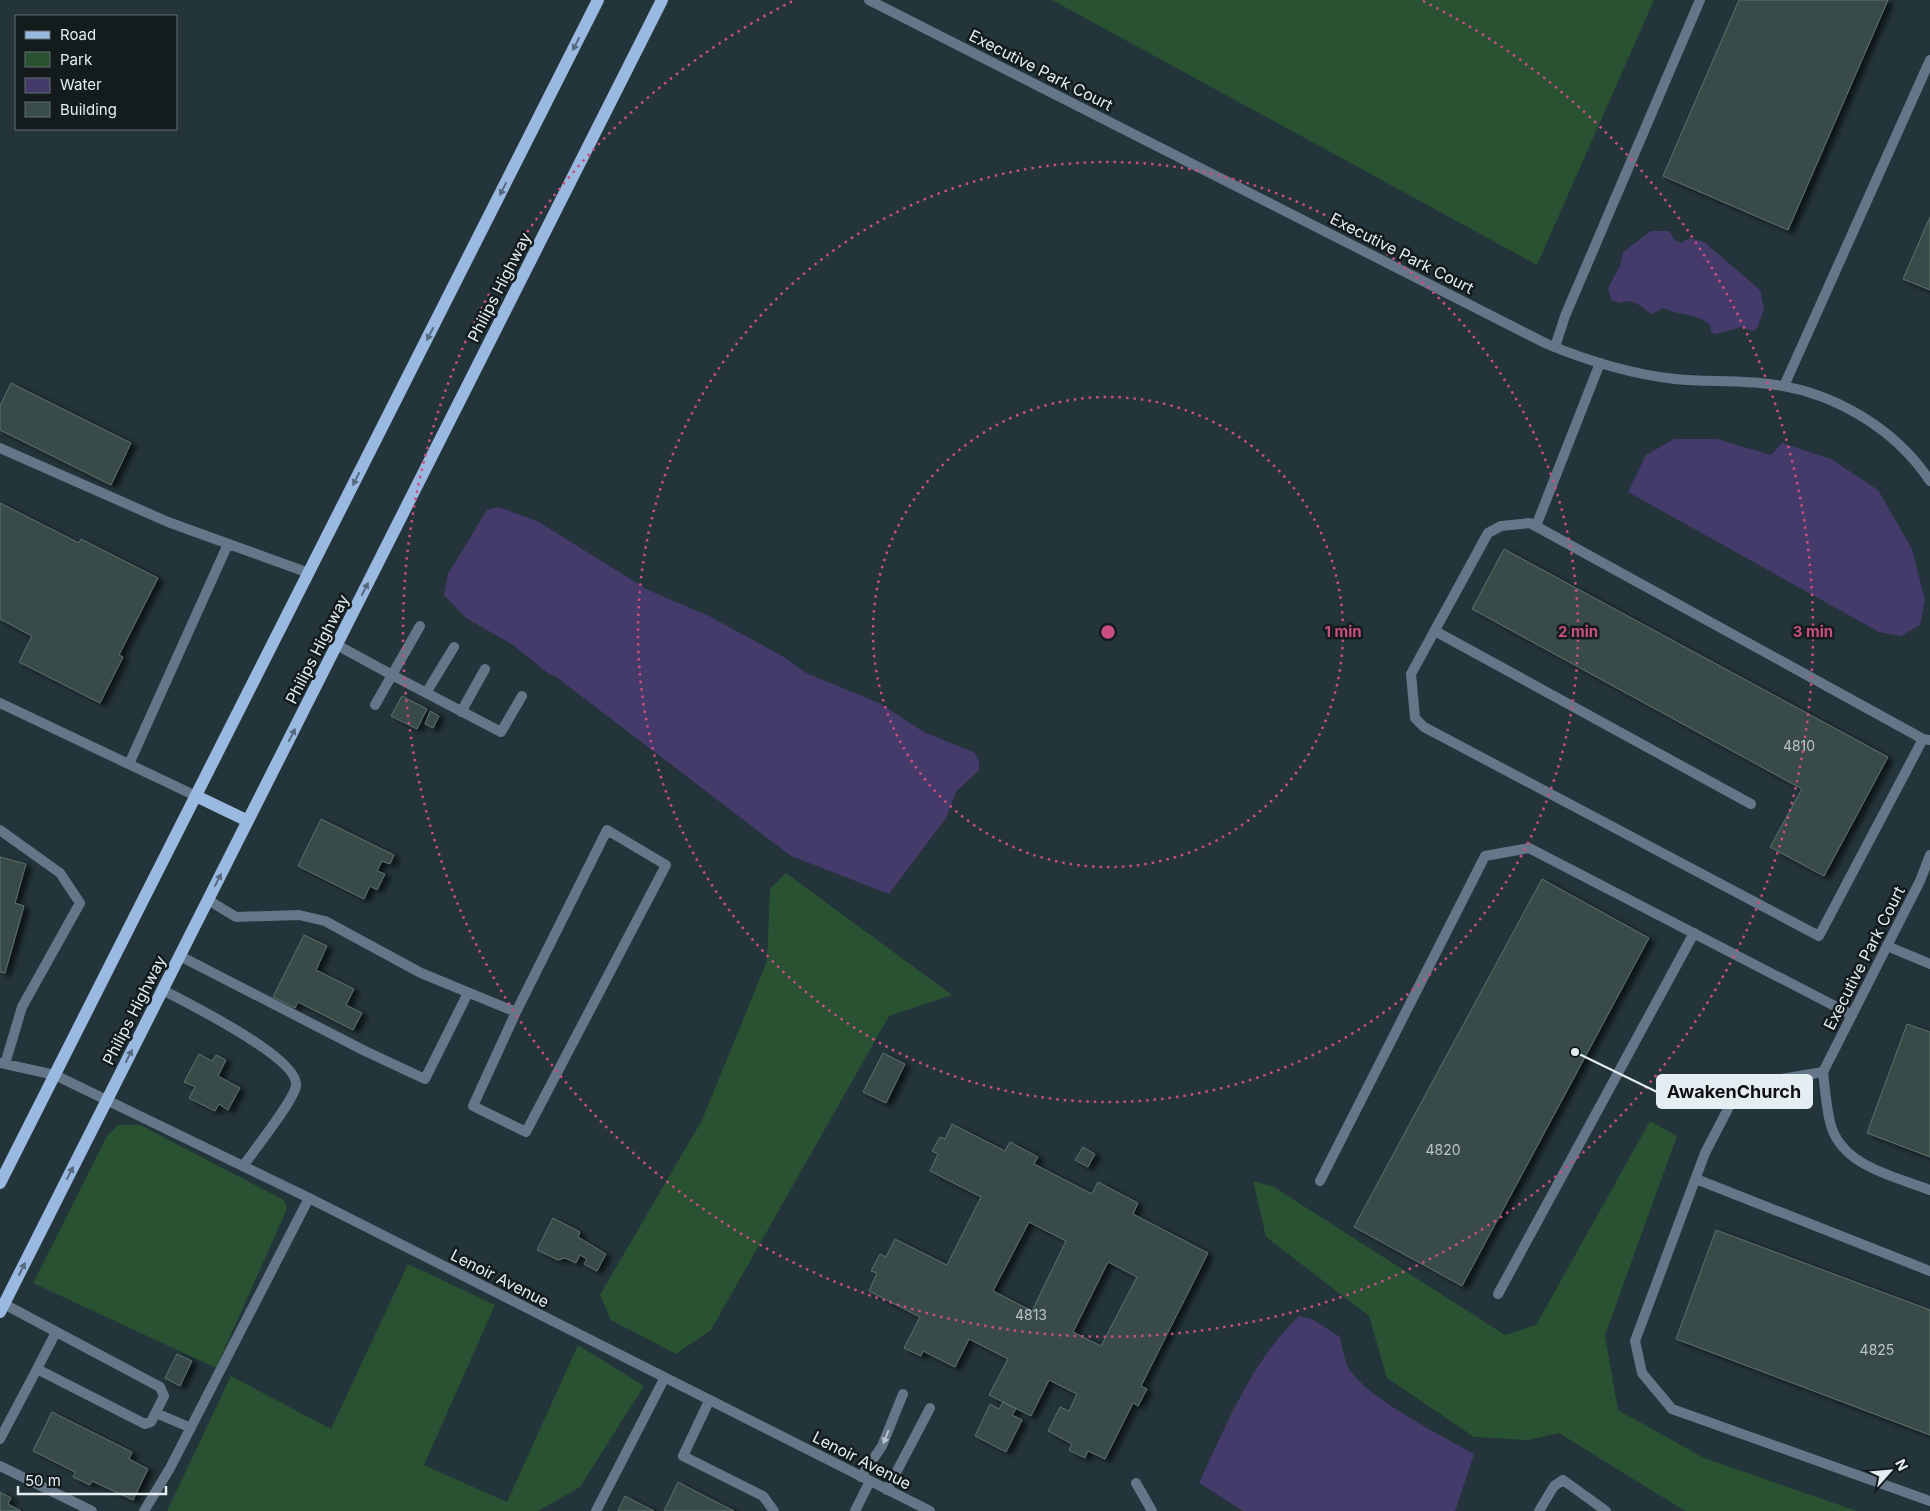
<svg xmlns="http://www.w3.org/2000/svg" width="1930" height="1511" font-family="Inter,sans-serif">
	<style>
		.green { fill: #285232 }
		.water { fill: #443b6b }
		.building { fill: #394c49; stroke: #5c706d; fill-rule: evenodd; filter: url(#shadow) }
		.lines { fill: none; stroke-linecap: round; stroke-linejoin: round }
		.service { stroke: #667689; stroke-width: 10 }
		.minor { stroke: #667689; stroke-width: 10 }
		.primary { stroke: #9ab9e1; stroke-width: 12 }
		.oneway { fill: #566a7f }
		.oneway2 { fill: #b8c4cd }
		.ring { fill: none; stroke: #ca4e81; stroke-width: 2.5; stroke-dasharray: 2.5 5 }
		.labels { text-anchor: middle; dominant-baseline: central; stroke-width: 5; stroke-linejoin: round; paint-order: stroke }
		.number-label { font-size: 14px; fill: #b9c6c8 }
		.street-label { font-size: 16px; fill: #e4eef2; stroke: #131b1d }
		.centre { fill: #ca4e81; stroke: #131b1d; stroke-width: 2.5 }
		.ring-label { font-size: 15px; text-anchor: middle; font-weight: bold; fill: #ca4e81; stroke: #131b1d; stroke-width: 5; stroke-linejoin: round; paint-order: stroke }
		.leader { fill: none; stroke: #e4eef2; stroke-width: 2 }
		.callout-dot { fill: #e4eef2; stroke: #131b1d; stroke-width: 2 }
		.callout { fill: #e4eef2; stroke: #e4eef2; stroke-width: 2 }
		.callout-label { font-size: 18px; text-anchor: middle; font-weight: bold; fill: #111 }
	</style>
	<defs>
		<filter id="shadow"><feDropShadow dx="5.5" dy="3" stdDeviation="2.5" flood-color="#0009"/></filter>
	</defs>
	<rect width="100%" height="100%" fill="#23343a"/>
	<path class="green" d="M1052,0H1654L1537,265Z
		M786,873L952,995L889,1016L711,1330L676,1354L611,1320L600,1295L702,1120L767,961L770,889Z
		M1650,1121L1677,1136L1605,1335L1618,1410L1704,1458L1857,1511H1685L1559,1433L1528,1440L1474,1437L1387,1378L1369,1316L1266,1237L1253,1181L1274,1187L1505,1335L1536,1325Z
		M118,1125H140L284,1200L287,1209L216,1368L33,1283L107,1136Z
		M408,1264L495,1305L424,1465L507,1502L578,1345L644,1386L580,1487L538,1511H167L231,1376L331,1429Z"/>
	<path class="water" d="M1651,231H1669L1675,240L1681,243L1690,238L1704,242L1760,290L1764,309L1757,328L1753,331L1741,327L1716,334L1711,332L1710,325C1699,313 1678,316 1664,308L1651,314C1642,307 1632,297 1620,303L1611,300L1608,288L1620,266L1623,252Z
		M1674,439H1717L1771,455L1782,443L1831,459L1878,490L1912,549L1925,600L1920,625L1901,636L1879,632L1628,492L1646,455Z
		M499,507L539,522L648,590L709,616L784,657L806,673L879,703L924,732L975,753L979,761V770L956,792L946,818L889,894L791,856L555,676L549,674L513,645L466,618L444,595L448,574L487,510Z
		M1299,1316L1312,1319L1340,1337C1342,1347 1344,1358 1348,1367C1363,1396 1444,1437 1474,1454L1455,1511H1243L1199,1483C1227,1424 1251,1362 1299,1316Z"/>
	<path class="building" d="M1739,0H1888L1788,230L1663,176Z
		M1930,217V290L1903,279Z
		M11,383L131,443L111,485L0,430V406Z
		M0,503L79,543L81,539L158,578L119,655L123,657L100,703L19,662L32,636L0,619Z
		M1504,549L1888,757L1824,876L1770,847L1802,789L1472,609Z
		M402,696L427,709L417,729L391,716Z
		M430,711L439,716L433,728L425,724Z
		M321,819L394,855L390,864L382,861L377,871L385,874L377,890L370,886L364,899L298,866Z
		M0,857L26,864L15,903L24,906L5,973L0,972Z
		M1542,879L1649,938L1462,1286L1354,1227Z
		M304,935L327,946L316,970L354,989L346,1005L362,1013L353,1030L298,1002L295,1008L273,997Z
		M1907,1024L1930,1032V1157L1867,1133Z
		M883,1053L905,1064L886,1103L863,1092Z
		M199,1054L212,1061L216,1055L226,1060L218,1076L240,1088L228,1110L219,1104L215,1111L189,1098L195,1087L184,1082Z
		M952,1124L1005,1151L1010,1142L1038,1157L1034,1164L1092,1194L1098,1182L1138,1203L1133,1214L1208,1253L1141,1386L1147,1389L1138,1406L1133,1403L1105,1459L1088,1451L1085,1458L1069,1450L1072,1444L1048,1431L1060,1407L1069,1411L1077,1394L1049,1380L1031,1416L989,1395L1008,1359L969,1339L955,1367L923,1351L921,1356L904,1348L920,1317L869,1291L877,1273L871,1271L880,1254L886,1257L895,1239L947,1265L981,1197L930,1171L938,1154L932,1151L940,1137L945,1139ZM1029,1222L1066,1241L1032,1311L993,1291ZM1108,1262L1137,1277L1101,1346L1073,1332Z
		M1083,1147L1095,1154L1088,1167L1075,1160Z
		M553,1218L580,1232L578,1237L606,1254L597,1271L584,1264L587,1259L580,1255L576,1263L565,1258L558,1260L537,1250Z
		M1716,1230L1930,1310V1435L1676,1339Z
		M177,1354L192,1361L180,1386L165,1378Z
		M1003,1402L1016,1409L1012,1415L1022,1420L1006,1452L975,1436L990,1404L999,1409Z
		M52,1412L132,1452L129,1459L148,1469L133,1500L92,1481L90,1485L73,1477L75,1472L33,1451Z
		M678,1482L695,1491L734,1511H664Z
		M0,1492L11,1498L8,1504L21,1511H0Z
		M625,1496L654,1511H618Z"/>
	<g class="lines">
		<path class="service" d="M1555,347L1565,316L1700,0
			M1784,386L1930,60
			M0,448L168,522L309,573
			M1536,526L1600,363
			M1435,631L1751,804
			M337,645L392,675L420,626
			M426,693L454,647
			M0,703L196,796
			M375,705L392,675L501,732L522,696
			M461,712L485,669
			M1923,739L1819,936L1424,727L1415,718L1411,674L1488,533L1501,526L1530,523L1923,739L1930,740
			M129,764L228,544
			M0,830L60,873L80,903L22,1007L5,1064
			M208,900L236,917L299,915L325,921L421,973L516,1012L607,830L666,865L526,1132L473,1106L516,1012
			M1887,946L1930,964
			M180,956L365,1051L425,1079L468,993
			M163,990C187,1003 300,1058 296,1086C294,1100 253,1152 243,1166
			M0,1063L55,1075
			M1696,1179L1930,1271
			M1320,1181L1485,856L1529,848L1852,1015
			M1930,1190C1894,1176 1840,1166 1830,1122C1826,1106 1825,1088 1823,1072L1781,1079L1732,1101L1705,1153L1635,1341L1642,1373L1672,1409L1930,1501
			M1498,1294L1694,933
			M4,1304L160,1387L164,1396L151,1422L145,1424L37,1369L56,1332
			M709,1401L683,1456L763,1496L774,1511
			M156,1413L191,1428
			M0,1439L37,1369
			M0,1466L92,1511
			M861,1477L882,1446L903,1394
			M1136,1483L1152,1511
			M887,1490L930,1408
			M144,1511L170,1468L309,1198
			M596,1511L664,1379
			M1539,1511L1554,1486L1563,1480L1606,1511"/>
		<path class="minor" d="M869,0L1547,344C1588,361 1630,374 1675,379C1706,382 1739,380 1769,384C1832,391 1895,428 1930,481
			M1823,1072L1920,881L1930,855
			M55,1075L309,1198L930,1511
			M855,1511L870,1481"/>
		<path class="primary" d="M196,796L248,821
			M0,1183L598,0
			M0,1312L662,0"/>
	</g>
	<defs><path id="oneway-solid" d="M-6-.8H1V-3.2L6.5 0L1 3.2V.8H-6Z" transform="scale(1.25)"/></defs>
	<g class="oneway">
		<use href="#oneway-solid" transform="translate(576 44) rotate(117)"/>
		<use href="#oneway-solid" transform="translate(503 189) rotate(117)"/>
		<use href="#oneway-solid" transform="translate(430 334) rotate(117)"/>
		<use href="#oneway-solid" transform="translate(356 479) rotate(117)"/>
		<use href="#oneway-solid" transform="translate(365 589) rotate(-63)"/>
		<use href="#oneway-solid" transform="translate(292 735) rotate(-63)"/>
		<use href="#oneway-solid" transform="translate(218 880) rotate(-63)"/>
		<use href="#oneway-solid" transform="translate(129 1056) rotate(-63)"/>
		<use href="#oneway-solid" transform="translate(70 1173) rotate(-63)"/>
		<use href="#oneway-solid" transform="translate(22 1269) rotate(-63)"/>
	</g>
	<use class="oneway2" href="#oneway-solid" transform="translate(886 1437) rotate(111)"/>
	<g class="ring">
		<circle cx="1108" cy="632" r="235"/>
		<circle cx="1108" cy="632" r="470"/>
		<path d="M1423 1A705 705 0 1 1 793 1"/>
	</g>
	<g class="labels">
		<g class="number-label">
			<text x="1799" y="745">4810</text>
			<text x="1443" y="1149">4820</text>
			<text x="1031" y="1314">4813</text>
			<text x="1877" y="1349">4825</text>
		</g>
		<g class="street-label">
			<text transform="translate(1041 70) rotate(27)">Executive Park Court</text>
			<text transform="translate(1402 253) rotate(27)">Executive Park Court</text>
			<text transform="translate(499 287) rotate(-63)">Philips Highway</text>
			<text transform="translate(317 649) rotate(-63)">Philips Highway</text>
			<text transform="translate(1864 958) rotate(-63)">Executive Park Court</text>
			<text transform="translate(134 1010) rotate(-63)">Philips Highway</text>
			<text transform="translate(500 1278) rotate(27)">Lenoir Avenue</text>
			<text transform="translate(862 1460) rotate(27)">Lenoir Avenue</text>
		</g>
	</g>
	<circle cx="1108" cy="632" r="8" class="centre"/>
	<g class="ring-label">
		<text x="1343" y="637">1 min</text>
		<text x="1578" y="637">2 min</text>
		<text x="1813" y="637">3 min</text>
	</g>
	<path class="leader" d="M1575 1052L1657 1092"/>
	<circle class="callout-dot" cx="1575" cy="1052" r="5"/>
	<rect class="callout" x="1657" y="1075" width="155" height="33" rx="5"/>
	<g class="callout-label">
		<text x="1734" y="1098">AwakenChurch</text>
	</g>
	<rect x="15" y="15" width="162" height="115" fill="#131b1d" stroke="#676f72"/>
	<rect x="25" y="31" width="25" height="8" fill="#9ab9e1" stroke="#676f72"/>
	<text x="60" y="40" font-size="15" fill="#e4eef2">Road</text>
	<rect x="25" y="52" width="25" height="15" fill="#285232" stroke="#676f72"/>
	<text x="60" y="65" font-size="15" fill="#e4eef2">Park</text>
	<rect x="25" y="78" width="25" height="15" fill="#443b6b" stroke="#676f72"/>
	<text x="60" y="90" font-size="15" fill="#e4eef2">Water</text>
	<rect x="25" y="102" width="25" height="15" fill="#394c49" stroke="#676f72"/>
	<text x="60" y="115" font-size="15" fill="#e4eef2">Building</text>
	<g transform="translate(1890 1471) rotate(63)" stroke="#131b1d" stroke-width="4" paint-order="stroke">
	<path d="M0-4L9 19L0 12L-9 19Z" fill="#e4eef2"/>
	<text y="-8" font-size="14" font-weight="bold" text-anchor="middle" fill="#e4eef2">N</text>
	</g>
	<path d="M18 1486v8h148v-8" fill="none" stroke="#e4eef2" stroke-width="2.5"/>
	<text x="25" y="1486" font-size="15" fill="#e4eef2" stroke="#131b1d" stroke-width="4" paint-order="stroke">50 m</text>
</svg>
